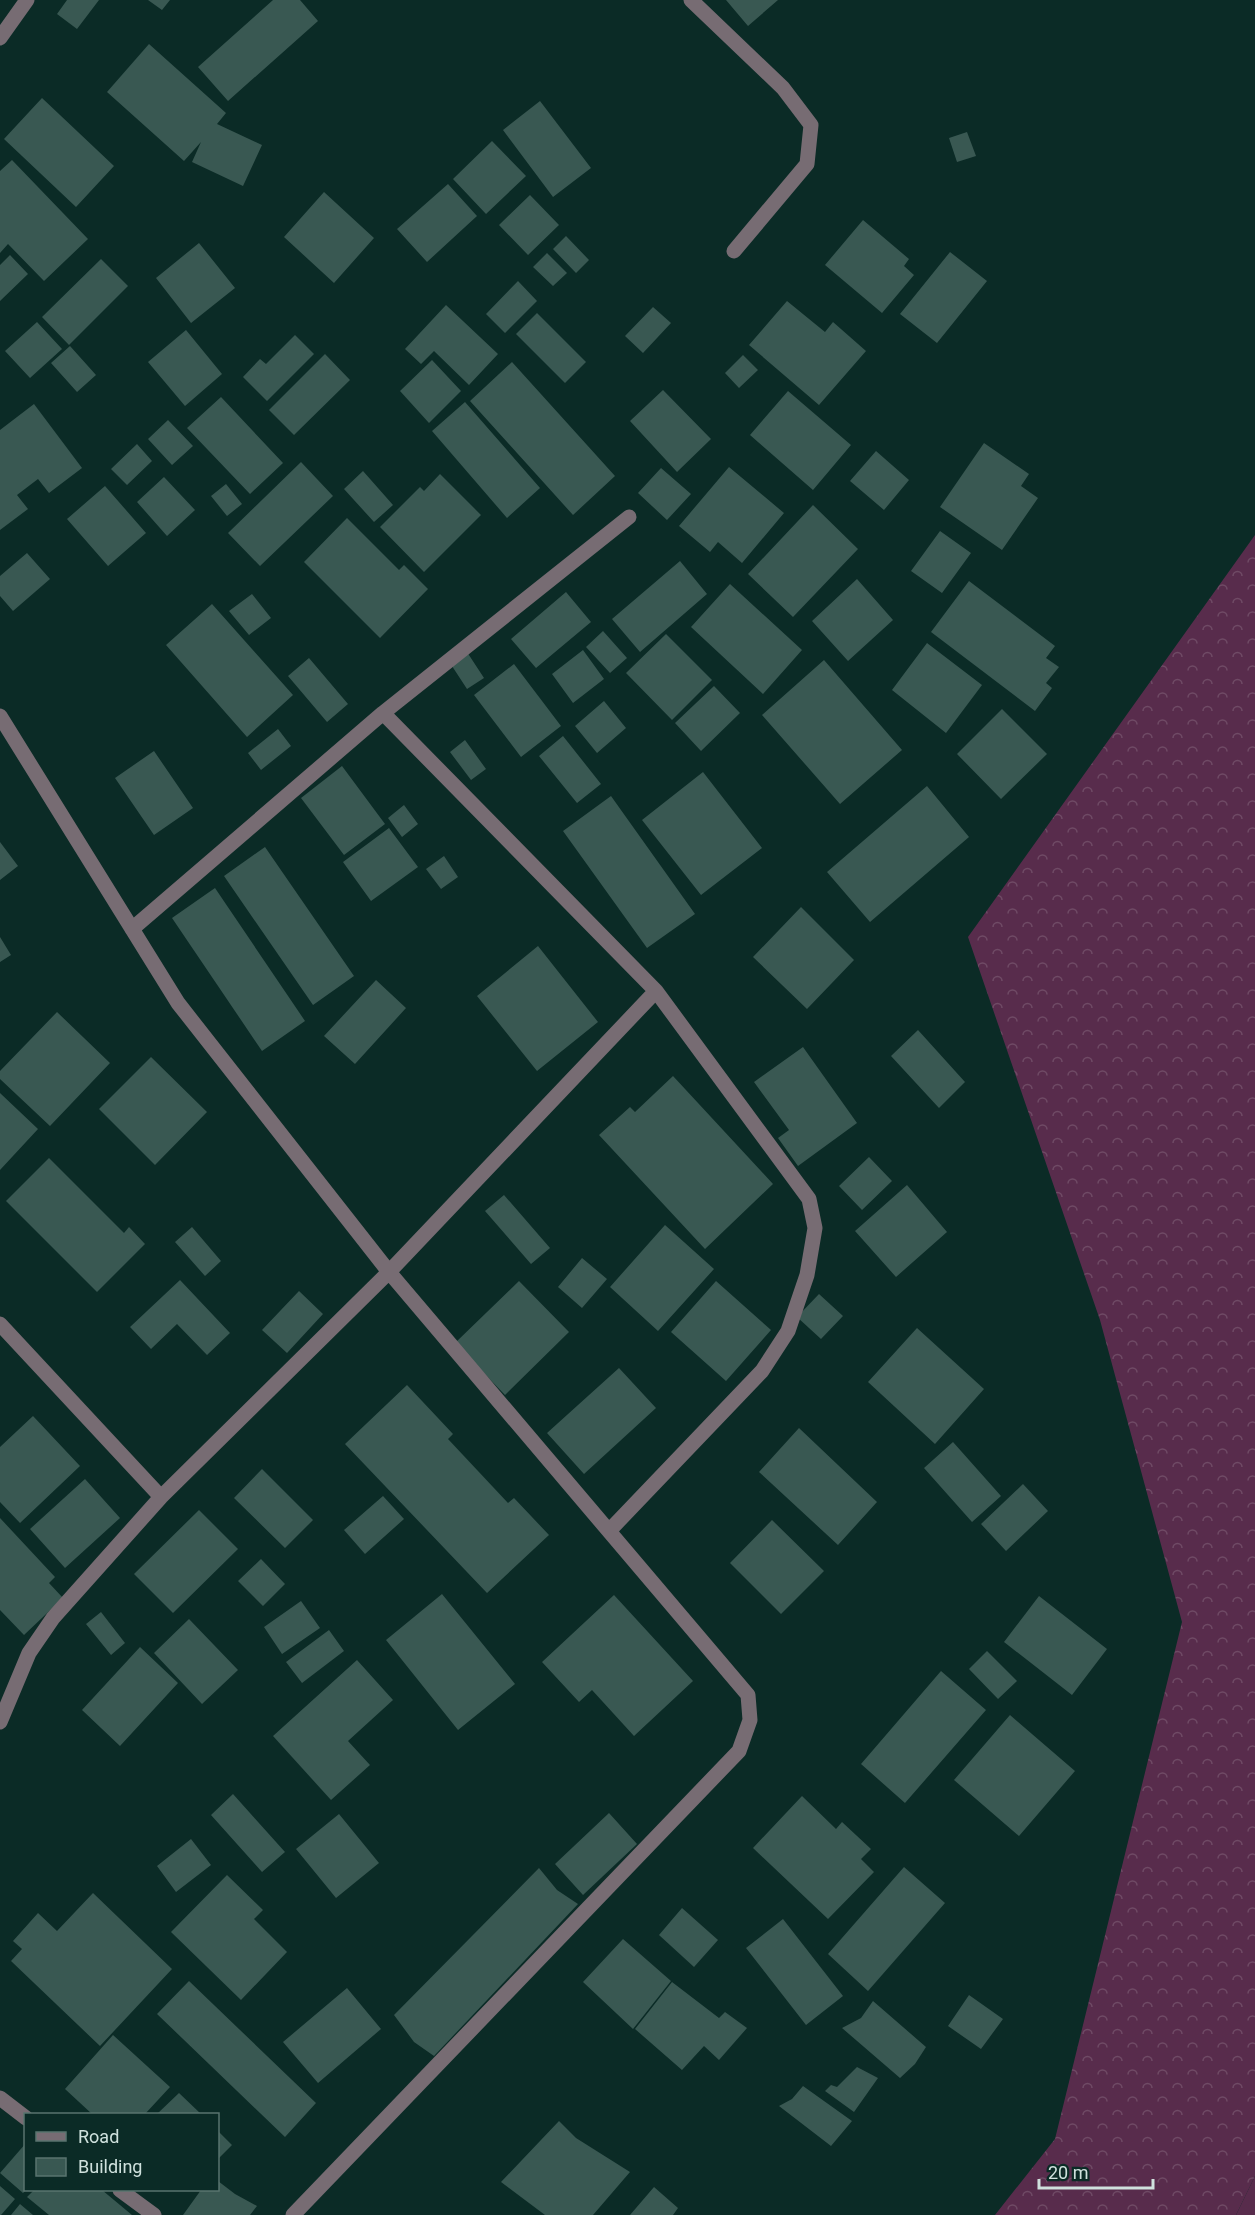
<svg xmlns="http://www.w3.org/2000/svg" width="1255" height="2215" font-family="Roboto,sans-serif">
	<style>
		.green { fill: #582c4c }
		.forest { fill: url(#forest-crowns) }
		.building { fill: #395852 }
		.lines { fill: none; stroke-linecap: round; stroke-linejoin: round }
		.minor { stroke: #776c73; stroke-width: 15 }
	</style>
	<defs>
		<pattern id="forest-crowns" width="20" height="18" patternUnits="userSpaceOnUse" patternTransform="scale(1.5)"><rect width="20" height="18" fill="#582c4c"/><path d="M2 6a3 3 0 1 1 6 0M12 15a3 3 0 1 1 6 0" fill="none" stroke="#6f4a65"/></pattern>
	</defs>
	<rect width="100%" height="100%" fill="#0b2b26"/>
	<path class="green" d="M1255,2176V2215H1236Z"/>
	<path class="forest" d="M1255,535V2176L1236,2215H995L1055,2139L1182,1622L1100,1320L968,937Z"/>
	<path class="building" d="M67,0H99L77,29L57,14Z
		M148,0H170L162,10Z
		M273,0H300L318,21L228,101L198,67Z
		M726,0H778L748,26Z
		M149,44L226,113L217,124L262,145L243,186L192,162L201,142L184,161L107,92Z
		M42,98L114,166L76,207L4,139Z
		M540,101L591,168L553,197L503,130Z
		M967,132L976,156L957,162L949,138Z
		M492,141L526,176L486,214L453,179Z
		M12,160L88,239L44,281L8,244L0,253V171Z
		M448,184L477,216L427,262L397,229Z
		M324,192L374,238L334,283L284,237Z
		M530,195L559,225L528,255L499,225Z
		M863,220L909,259L904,266L914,275L882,313L825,265Z
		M566,236L589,260L576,273L553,249Z
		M199,243L235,288L191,323L156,278Z
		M950,252L987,281L937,343L900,314Z
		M547,253L567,273L553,286L533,267Z
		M10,255L28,274L0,301V265Z
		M101,259L128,286L69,345L42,317Z
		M518,281L537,301L505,333L486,314Z
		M787,301L825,332L833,322L866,351L819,405L749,345Z
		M446,305L498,354L469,385L434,351L421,364L405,349Z
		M653,307L671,323L643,353L625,336Z
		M537,313L586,362L565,383L516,334Z
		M37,322L62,349L30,378L5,351Z
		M186,330L222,374L185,406L148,362Z
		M295,335L314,354L267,401L243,377L260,359L266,364Z
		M70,346L96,375L77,392L51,363Z
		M325,354L350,380L294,435L269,410Z
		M743,355L758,370L739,388L725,373Z
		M432,360L461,391L429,423L400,391Z
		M512,362L615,476L573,515L470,401Z
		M663,390L711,439L677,472L630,421Z
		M788,391L851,445L813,490L750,435Z
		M221,397L283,463L250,494L187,428Z
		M465,402L540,488L507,518L432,431Z
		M34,404L82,468L49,493L38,479L17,495L28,509L0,530V430Z
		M168,420L193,446L172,465L148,439Z
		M984,443L1029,474L1021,486L1038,498L1002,550L940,507Z
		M137,444L152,461L127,485L111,469Z
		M876,451L909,480L884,510L850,481Z
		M301,462L333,496L260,566L228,533Z
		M729,467L784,513L742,563L718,542L710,552L679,526Z
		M661,468L691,494L667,520L638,493Z
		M363,471L393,505L374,522L344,489Z
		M440,474L481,515L424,572L380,527L420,487L424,491Z
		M164,477L195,510L167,536L137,502Z
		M226,484L242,504L227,516L211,496Z
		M105,486L146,533L108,566L67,519Z
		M813,505L858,549L793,617L748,574Z
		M347,518L399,570L404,565L428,589L380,638L304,562Z
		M940,531L971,553L942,593L911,571Z
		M27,553L50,579L13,611L0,596V576Z
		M680,561L707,594L640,652L612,619Z
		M857,579L893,620L848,661L812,621Z
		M969,581L1055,646L1046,658L1059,667L1046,683L1052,688L1035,711L931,632Z
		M730,584L802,650L763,694L691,627Z
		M566,592L591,622L536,668L511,639Z
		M252,594L271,618L249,635L229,611Z
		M212,604L293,695L247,737L166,645Z
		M603,631L627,658L610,673L586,647Z
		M666,634L712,680L672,720L626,673Z
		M927,643L982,685L946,733L892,690Z
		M583,650L604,679L573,703L552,674Z
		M467,652L484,678L467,689L450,663Z
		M309,658L348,704L327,722L288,676Z
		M824,660L902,750L840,804L762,715Z
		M514,664L561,726L521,757L474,695Z
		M714,686L740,713L701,751L675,723Z
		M604,701L626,728L597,753L575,726Z
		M1002,709L1047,754L1001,799L957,754Z
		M278,729L291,746L261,770L248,753Z
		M563,736L601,784L577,803L539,756Z
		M465,740L486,769L471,780L450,752Z
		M154,751L193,808L154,835L115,778Z
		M342,766L385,824L344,855L301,798Z
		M703,772L762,848L701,895L642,820Z
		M927,786L969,837L870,922L827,872Z
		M611,796L695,914L647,948L563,831Z
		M404,805L418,824L402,837L388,818Z
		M389,828L418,867L371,901L343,862Z
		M0,842L18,866L0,880Z
		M265,847L354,976L313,1005L224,876Z
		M444,856L458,877L441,889L426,869Z
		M215,888L305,1021L262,1051L172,918Z
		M801,907L854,960L807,1009L753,957Z
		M0,937L11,955L0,962Z
		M538,946L598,1022L537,1071L477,996Z
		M376,980L406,1008L355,1064L324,1036Z
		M57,1012L110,1063L50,1126L0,1079V1071Z
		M918,1030L965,1082L939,1108L891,1056Z
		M803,1047L857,1123L798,1166L778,1138L789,1130L754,1082Z
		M151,1057L207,1112L155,1165L99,1109Z
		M673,1076L773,1184L705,1249L599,1135L630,1107L635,1112Z
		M0,1093L38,1129L0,1170Z
		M869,1157L892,1181L862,1210L839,1186Z
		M49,1158L124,1233L129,1227L145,1244L97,1292L6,1201Z
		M907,1185L947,1232L896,1277L855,1231Z
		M504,1195L550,1248L531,1264L485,1211Z
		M665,1225L714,1269L658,1331L610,1287Z
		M192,1227L221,1261L205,1276L175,1242Z
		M582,1258L607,1279L582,1308L558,1287Z
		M180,1280L230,1333L207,1355L177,1324L151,1349L130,1327Z
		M519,1281L569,1332L505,1395L455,1343Z
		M716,1281L771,1330L726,1381L671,1332Z
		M299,1291L323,1314L287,1353L262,1330Z
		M819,1294L843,1316L821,1339L797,1317Z
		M917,1328L984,1389L935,1444L868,1382Z
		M619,1368L656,1408L584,1474L547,1433Z
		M407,1385L453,1434L448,1439L508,1503L514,1498L549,1535L487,1593L345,1444Z
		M33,1416L80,1466L20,1523L0,1502V1447Z
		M799,1428L877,1502L838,1545L759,1472Z
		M953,1442L1001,1496L972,1522L924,1468Z
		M262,1469L313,1520L285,1548L234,1498Z
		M85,1479L120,1518L65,1568L30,1529Z
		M1023,1484L1048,1511L1006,1551L981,1524Z
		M383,1496L404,1519L365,1554L344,1530Z
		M199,1510L238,1549L173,1613L134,1574Z
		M0,1518L55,1577L49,1583L63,1598L24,1635L0,1610Z
		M772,1520L824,1571L781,1614L730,1563Z
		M261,1559L285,1584L263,1606L238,1581Z
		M442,1594L515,1684L458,1730L386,1640Z
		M614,1595L693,1681L634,1736L592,1690L579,1702L542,1662Z
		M1039,1596L1107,1649L1072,1695L1004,1642Z
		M301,1601L320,1628L282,1654L264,1627Z
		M101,1612L125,1643L111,1655L86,1624Z
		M189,1619L238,1670L202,1704L154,1653Z
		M329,1630L344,1651L302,1683L286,1662Z
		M140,1647L178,1683L120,1746L82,1710Z
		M987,1651L1017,1681L998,1699L969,1669Z
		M357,1660L393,1700L348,1741L370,1765L331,1800L273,1736Z
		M941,1671L986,1710L905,1803L861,1764Z
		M1010,1715L1075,1771L1019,1836L954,1780Z
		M233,1794L285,1852L262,1872L211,1815Z
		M802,1796L836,1829L842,1822L871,1849L861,1859L874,1872L828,1919L753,1848Z
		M609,1813L637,1844L583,1895L555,1864Z
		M339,1814L379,1863L336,1898L296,1849Z
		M191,1839L211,1865L176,1892L157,1866Z
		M904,1867L945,1903L868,1991L828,1954Z
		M539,1868L557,1890L578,1904L434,2056L414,2042L394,2015Z
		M227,1875L263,1910L254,1919L287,1952L241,2000L171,1932Z
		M93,1893L172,1969L100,2046L11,1961L22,1949L13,1941L38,1913L57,1931Z
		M682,1908L718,1940L694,1967L659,1935Z
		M783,1919L843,1996L806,2025L746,1948Z
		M623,1939L671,1981L633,2029L583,1982Z
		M189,1981L316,2103L285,2137L157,2014Z
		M672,1982L719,2018L725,2012L747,2028L719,2060L704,2046L682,2070L635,2029Z
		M347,1988L381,2029L318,2083L283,2042Z
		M969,1995L1003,2019L981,2049L948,2026Z
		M873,2001L926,2047L915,2064L900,2078L842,2028L861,2018Z
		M113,2035L170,2087L145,2114H92L65,2089Z
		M857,2067L878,2078L854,2112L825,2091L831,2085L837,2087Z
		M803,2086L852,2121L831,2146L779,2106L792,2099Z
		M179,2093L201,2114H157Z
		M559,2121L576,2138L630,2172L593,2215H545L501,2182Z
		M218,2131L232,2145L218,2159Z
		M26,2143V2190L23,2193L0,2173Z
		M218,2181L235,2194L257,2206L250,2215H183L201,2190H218Z
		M0,2186L15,2199L1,2215H0Z
		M654,2187L678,2208L673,2215H630Z
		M34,2190H102L132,2215H49L27,2197Z
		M20,2204L33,2215H11Z"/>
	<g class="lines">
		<path class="minor" d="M691,0L783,88L811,125L807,164L734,251
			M0,38L27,0
			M383,713L656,991L809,1199L815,1228L807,1275L788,1331L762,1371L609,1531
			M0,716L178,1003L389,1272L748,1695L750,1720L739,1751L293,2215
			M132,929L383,713L629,517
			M0,1324L161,1497
			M0,1722L29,1653L53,1618L161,1497L389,1272L656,991
			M0,2098L26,2118
			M120,2190L154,2215"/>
	</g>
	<rect x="24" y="2113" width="195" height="78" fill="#0b2b26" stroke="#59746f" stroke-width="1.5"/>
	<rect x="36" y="2132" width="30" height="9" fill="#776c73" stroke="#59746f" stroke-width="1.5"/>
	<text x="78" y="2143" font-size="18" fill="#cfe1dd">Road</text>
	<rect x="36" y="2158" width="30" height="18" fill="#395852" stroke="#59746f" stroke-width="1.5"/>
	<text x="78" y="2173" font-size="18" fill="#cfe1dd">Building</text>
	<path d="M1039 2179v9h114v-9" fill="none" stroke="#cfe1dd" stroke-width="3"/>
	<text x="1048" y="2179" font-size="18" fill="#cfe1dd" stroke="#0b2b26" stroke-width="4.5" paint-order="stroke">20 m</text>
</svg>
